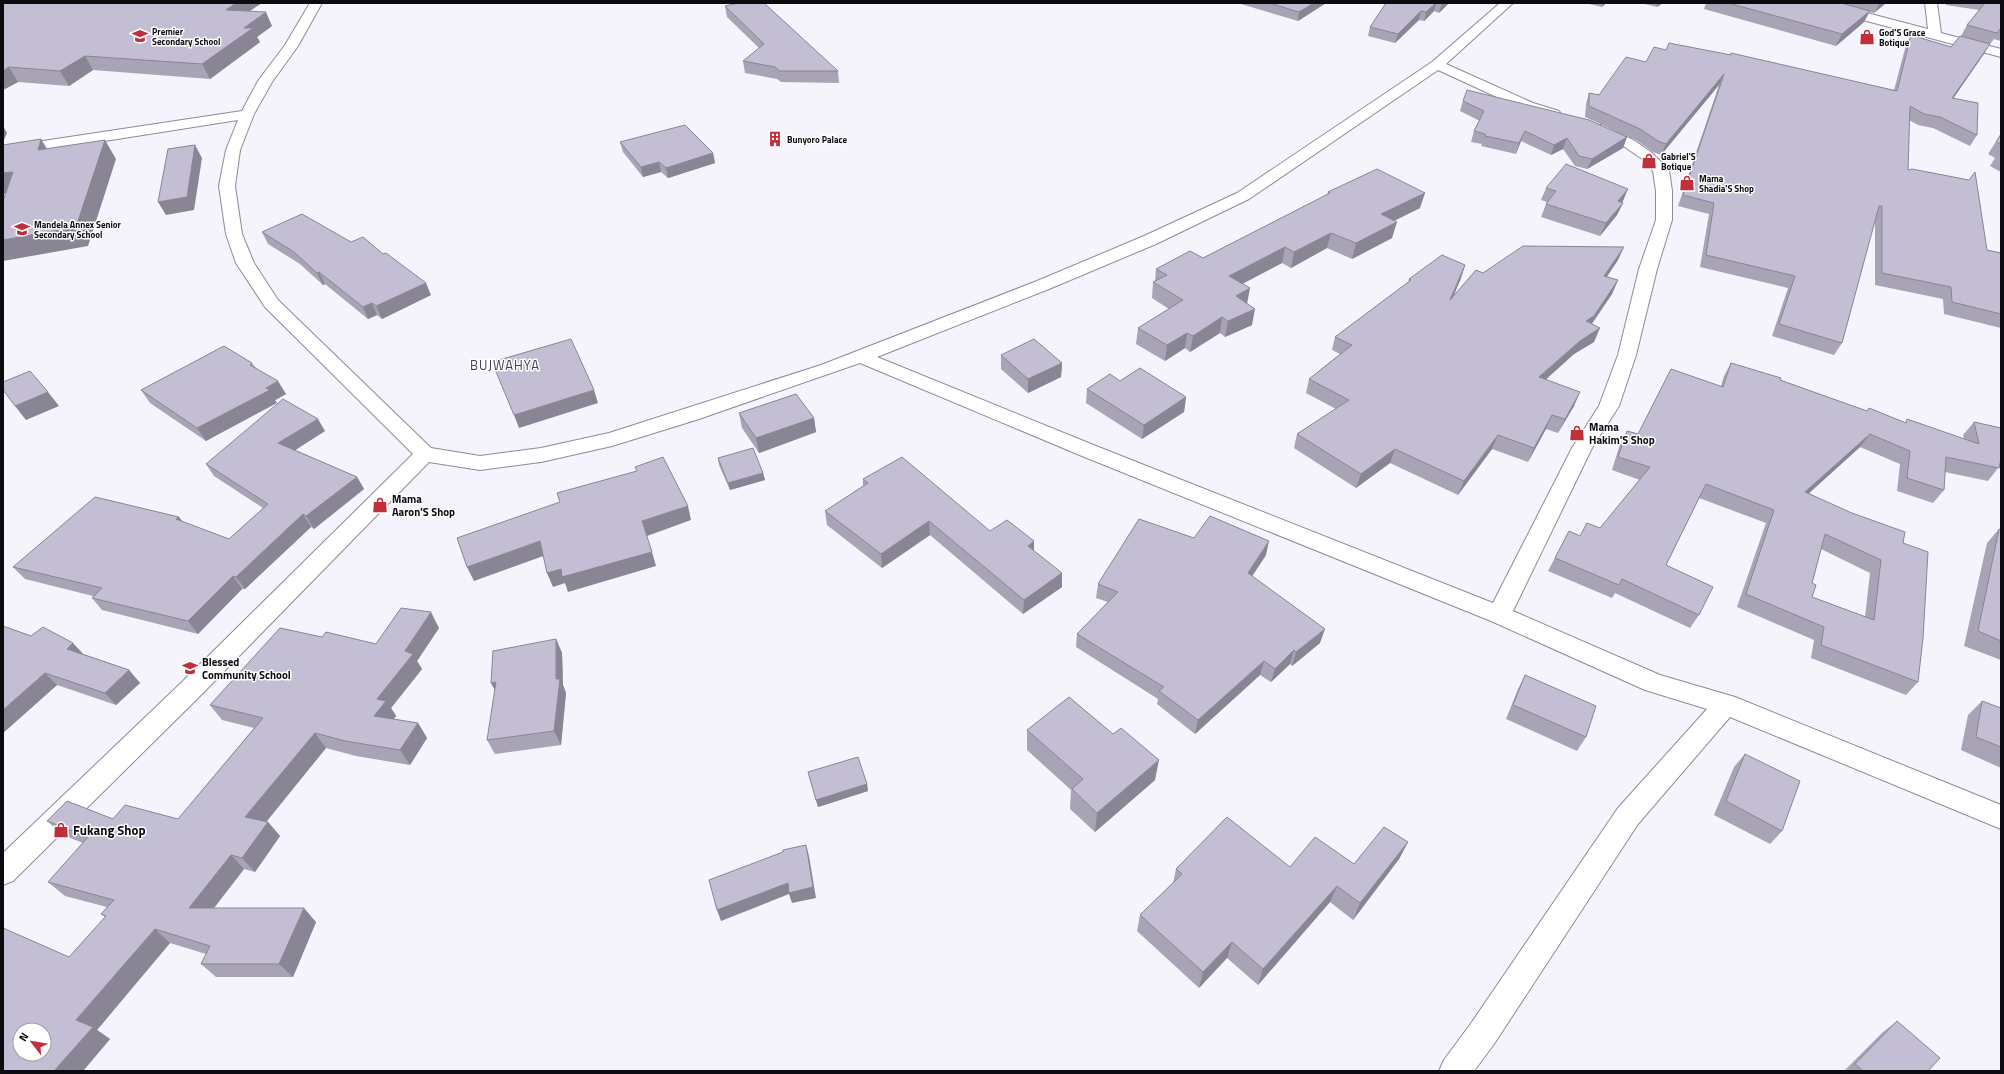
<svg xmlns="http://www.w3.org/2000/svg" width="2004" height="1074" font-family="'Titillium Web',sans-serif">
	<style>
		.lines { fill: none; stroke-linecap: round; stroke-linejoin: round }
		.street-casing { stroke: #8e899d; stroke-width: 2 }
		.street { fill: #fff; fill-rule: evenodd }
		.wall { fill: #a9a3b6; fill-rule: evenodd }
		.shaded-wall { fill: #898594 }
		.building { fill: #c4bed4; stroke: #898594; fill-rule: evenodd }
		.labels { text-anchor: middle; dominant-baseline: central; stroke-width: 3; stroke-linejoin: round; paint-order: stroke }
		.far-poi-label { font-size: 9px; font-weight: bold; fill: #0c0a11; stroke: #fff; text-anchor: start }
		.poi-label { font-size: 11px; font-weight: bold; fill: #0c0a11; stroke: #fff; text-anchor: start }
		.quarter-label { font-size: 13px; letter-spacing: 1px; fill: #403b4d; stroke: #fff }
		.near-poi-label { font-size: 13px; font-weight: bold; fill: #0c0a11; stroke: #fff; text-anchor: start }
	</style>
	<rect width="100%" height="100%" fill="#f5f3fc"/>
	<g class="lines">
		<defs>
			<path id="street" d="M310,3H322L298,46L272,82L254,114L240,150L235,186L242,234L254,263L278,300L431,448L480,456L541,448L609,433L821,365L1037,281L1144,236L1237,193L1432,62L1500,3H1513L1446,64L1533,103L1559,111L1561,114L1559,117L1554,118L1523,109L1438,70L1249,199L1156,244L1049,289L877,357L1096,446L1493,603L1572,448L1599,406L1618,355L1639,269L1656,220V191L1653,171L1642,159L1625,147L1593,131L1591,128L1593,125H1603L1635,141L1652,153L1669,170L1672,191V220L1657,269L1636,355L1619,406L1592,448L1513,611L1660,675L1735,697L2001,805V829L1730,717L1638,824L1494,1044L1474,1071H1439L1444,1060L1472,1022L1618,808L1707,709L1645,690L1491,621L1082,456L860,363L696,420L612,446L541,462L480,470L429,462L199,697L13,881L3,885V853L181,683L413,454L265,307L236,263L226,234L219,186L226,150L238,120L3,157V147L242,111L258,81L285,45Z
				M1809,3H1829L1928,29L1925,3H1937L1941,33L2001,49V57L1811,6Z"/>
		</defs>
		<use href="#street" class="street-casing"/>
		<use href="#street" class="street"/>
	</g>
	<path class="wall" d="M3,3L250,11L272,26L257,37L260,42L210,79L93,70L69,86L18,82L3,90Z
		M1241,3H1326L1298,21L1241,4Z
		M1386,3H1449L1439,13L1434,11L1424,21L1419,20L1395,43L1368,36L1370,27Z
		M1585,3H1606L1602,7Z
		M1641,3H1663L1657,7Z
		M1706,3H1886L1874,13L1869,12L1864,22L1836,46L1704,9Z
		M1946,3H2001V41L1994,39L1990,44H1989L1953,98L1977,135L1970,146L1933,128L1918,125L1909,120L1908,170L1987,250L2001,253V328L1944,314L1943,299L1875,285V219L1842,343L1834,355L1772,336L1788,288L1700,267L1709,214L1678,206L1719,85L1661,155L1653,152L1636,140L1585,117L1586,104L1589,93L1599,95L1646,62L1666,50L1894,90L1906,45L1911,35L1951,47L1961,36L1967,25L1979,10L1946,5Z
		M725,6L838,71L839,83L781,82L777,79L745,73L743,61L759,48L727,17Z
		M1463,101L1627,137L1623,148L1587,169L1575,166L1563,149L1551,155L1521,141L1516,154L1481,146L1482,144L1471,142L1474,131L1480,121L1460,111Z
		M2001,134V172L1990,166L1995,158L1988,154Z
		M620,142L713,153L715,163L668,178L661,172L643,177L623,152Z
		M1546,188L1623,201L1622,202L1623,203L1617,215L1600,236L1541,217L1546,204L1547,202L1541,200Z
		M1328,192L1420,208L1394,221L1392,238L1352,259L1327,248L1291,268L1282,263L1242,284L1252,325L1225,337L1220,333L1190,352L1185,348L1165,361L1136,344L1138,328L1169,309L1152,298L1153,282H1155L1156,269L1203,258L1327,195Z
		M262,232L431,295L382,319L377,315L368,319L325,284L323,285L300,264L268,244Z
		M1618,260L1607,277L1618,280L1612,294L1592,324L1594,342L1574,354L1545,380L1574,406L1558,433L1546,429L1528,462L1492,449L1458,495L1390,463L1356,488L1294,448L1297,434L1336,409L1306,393L1309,379L1340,354L1332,350L1335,337L1408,283L1409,279L1465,265L1461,278L1453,297L1483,273Z
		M1001,355L1062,363L1061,377L1028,393L1001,369Z
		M252,363L255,367L286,394L206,441L150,403L141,390Z
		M1731,363L1867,411L1905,423L1907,419L1964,439L1963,435L1974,422L2001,428V468H1998L1988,481L1945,472L1944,490L1933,503L1897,491L1900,464L1860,447L1809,493L1903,543L1918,682L1906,695L1811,658L1814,640L1737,607L1766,523L1699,498L1666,565L1699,615L1690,628L1615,593L1612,598L1548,571L1569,531L1580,536L1600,528L1640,480L1612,470L1620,444L1627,431L1638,434L1721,386L1724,376ZM1821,549L1870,573L1865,617L1812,597V583Z
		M1120,381L1186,397L1184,412L1142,439L1086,403L1087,389Z
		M739,413L814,418L816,432L759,453L742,428Z
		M325,431L295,450L357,477L364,489L314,529L311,527L245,589H242L198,634L102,610L92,598L93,596L25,579L13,567L179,517L183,522L229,539L263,508L214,476L206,464Z
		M718,458L763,473L765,480L730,490L719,465Z
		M863,479L990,531L1034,551L1062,573V587L1023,614L930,535L882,568L827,525L825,511L863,486Z
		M1999,529L2001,530V660L1964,646L1987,543Z
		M1194,538L1266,555L1252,576L1320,643L1292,666L1290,664L1271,682L1260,675L1195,734L1157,704L1158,699L1076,647L1077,634L1108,602L1096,598L1098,584Z
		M3,626L129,670L140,683L116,705L57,685L3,733Z
		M439,628L417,661L422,669L391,708L396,716L393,720L418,723L427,738L410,765L356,756L326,748L266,822H268L280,836L255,872L244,869L214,908L316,922L293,977H216L201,964L206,954L170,943L97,1030L110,1039L83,1071H3L69,957L105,917L101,914L107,907L65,896L48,882L83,843L63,835L47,821L113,819H178L254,728L222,720L210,705L322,637L376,644Z
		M556,639L562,653L563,685L566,693L561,745L495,754L487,740L495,690L491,683Z
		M1525,675L1586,737L1577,751L1506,719L1518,689Z
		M1982,701L2001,708V768L1961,750L1968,715Z
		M1027,730L1155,780L1095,832L1070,809L1071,790L1027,750Z
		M1745,754L1782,831L1770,844L1714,815L1734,767Z
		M808,772L867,784L868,791L818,807Z
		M1408,842L1399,859L1353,920L1330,902L1258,985L1227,958L1199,988L1137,931L1140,915L1173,883L1176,869L1290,867L1354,864Z
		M1897,1021L1928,1071H1844L1882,1033Z"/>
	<path class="shaded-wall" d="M236,3H262L232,23L226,10Z
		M1314,3H1326L1298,21L1299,12Z
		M1436,3L1434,11L1424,21L1426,12Z
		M1442,3H1449L1439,13Z
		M1603,3H1606L1602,7Z
		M1658,3H1663L1657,7Z
		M1880,3H1886L1874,13Z
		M1421,11L1419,20L1395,43L1398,34Z
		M1870,11L1864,22L1836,46L1842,34Z
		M266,12L272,26L257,37L260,42L210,79L202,64L244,28Z
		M1990,44L1984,54L1946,109L1952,98Z
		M85,56L93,70L69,86L60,71Z
		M9,67L18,82L3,90V71Z
		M1724,74L1719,85L1661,155L1666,144Z
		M3,126L7,133L3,142Z
		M1525,131L1521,141L1516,154L1519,143Z
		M1627,137L1623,148L1587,169L1592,159Z
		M1567,138L1563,149L1551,155L1554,145Z
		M41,139L52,157L38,150Z
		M105,140L116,159L88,246L3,261V240Z
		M195,145L202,158L194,210L166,215L158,202Z
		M713,153L715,163L668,178L666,168Z
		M659,162L661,172L643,177L641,167Z
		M13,172L26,190L3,194V173Z
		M1628,189L1623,201L1612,214L1618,201Z
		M1425,193L1420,208L1377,229L1381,214Z
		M1623,203L1617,215L1600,236L1606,223Z
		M1397,222L1392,238L1352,259L1356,243Z
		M1331,233L1327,248L1291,268L1294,252Z
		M1285,247L1282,263L1227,292L1229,276Z
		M1624,247L1618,260L1598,289L1604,276Z
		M1465,265L1461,278L1446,314L1450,300Z
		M319,272L325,284L323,285L317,273Z
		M1618,280L1612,294L1588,329L1586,321Z
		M426,283L431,295L382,319L376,306Z
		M1250,288L1247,304L1236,296Z
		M372,303L377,315L368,319L363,307Z
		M1255,309L1252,325L1225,337L1228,321Z
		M1222,317L1220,333L1190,352L1193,336Z
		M1600,328L1594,342L1574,354L1533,391L1539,377L1580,341Z
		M1187,333L1185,348L1165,361L1167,345Z
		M1062,363L1061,377L1028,393V379Z
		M278,381L286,394L275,400L277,403L206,441L197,428Z
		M594,390L598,403L519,428L514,415Z
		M48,392L59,406L26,420L15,406Z
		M1580,392L1574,406L1558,433L1565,419Z
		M1186,397L1184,412L1142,439L1144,425Z
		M1552,415L1546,429L1528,462L1534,448Z
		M814,418L816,432L759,453L756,438Z
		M318,419L325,431L286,456L278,443Z
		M1870,434L1860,447L1796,505L1805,492Z
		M1498,435L1492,449L1458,495L1464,481Z
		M1395,449L1390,463L1356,488L1361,474Z
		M763,473L765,480L730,490L728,483Z
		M357,477L364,489L314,529L306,516Z
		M688,506L691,520L647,536L642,521Z
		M303,514L311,527L245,589L236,577Z
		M179,517L188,529L176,519Z
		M929,521L930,535L882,568L881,554Z
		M540,541L546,555L474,581L467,567Z
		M1034,541V556L1028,546Z
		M1269,541L1266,555L1245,587L1248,573Z
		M652,552L656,566L568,592L565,583L553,587L547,573L561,569Z
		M1062,573V587L1023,614L1024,600Z
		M233,576L242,589L198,634L188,621Z
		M431,612L439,628L417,661L422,669L391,708L396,716L383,731L374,716L377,699L405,651Z
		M1325,629L1320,643L1292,666L1296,652Z
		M556,639L562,653L563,685L566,693L561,745L554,731L556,679Z
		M73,643L84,655L67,649Z
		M1294,650L1290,664L1271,682L1275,669Z
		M1264,661L1260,675L1195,734L1198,720Z
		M129,670L140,683L116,705L105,693Z
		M45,673L57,685L3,733V710Z
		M496,682L499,697L491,683Z
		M418,723L427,738L410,765L400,750Z
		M315,733L326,748L258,832L245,817Z
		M1159,760L1155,780L1095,832L1097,813Z
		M867,784L868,791L818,807L816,800Z
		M268,822L280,836L255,872L242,858Z
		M1408,842L1399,859L1353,920L1360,903Z
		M806,845L809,856L816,898L792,903L789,894L721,921L717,910Z
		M231,855L244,869L203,922L189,908Z
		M1337,886L1330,902L1258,985L1263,969Z
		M304,908L316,922L293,977L279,964Z
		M155,929L170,943L97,1030L110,1039L83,1071H54L76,1020Z
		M1232,942L1227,958L1199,988L1203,972Z"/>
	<path class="building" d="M3,3H236L226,10L266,12L244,28H253L202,64L85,56L60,71L9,67L3,71Z
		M739,3H764L838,71H780L775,67L743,61L764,44L725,6Z
		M1269,3H1314L1299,12Z
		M1386,3H1436L1426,12L1421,11L1398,34L1370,27Z
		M1728,3H1841L1870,11L1842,34Z
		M1985,3H2001V28L1997,33L1967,25Z
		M1911,35L1951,47L1960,36L1990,44L1952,98L1978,103L1977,135L1940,117L1924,114L1910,106L1908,170L1912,169L1969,180L1975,172L1987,250L2001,253V314L1952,302L1951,287L1882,273V206H1879L1842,343L1779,324L1795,276L1706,255L1714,203L1683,195L1724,74L1666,144L1658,141L1640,129L1589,106V93L1599,95L1626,57L1646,62L1654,47L1666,50L1669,43L1731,55V53L1897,91Z
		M1467,90L1589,120L1627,137L1592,159L1579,156L1567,138L1554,145L1525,131L1519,143L1485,136V134L1474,131L1484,111L1463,101Z
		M685,125L713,153L666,168L659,162L641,167L620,142Z
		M2001,134V144L1996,142Z
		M41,139L38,150L105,140L76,227L3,240V201L13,172L3,173V145Z
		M195,145L187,197L158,202L168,149Z
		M1566,164L1628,189L1618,201L1623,203L1606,223L1546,204L1556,191L1546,188Z
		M1377,169L1425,193L1381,214L1397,222L1356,243L1331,233L1294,252L1285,247L1229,276L1250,288L1236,296L1255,309L1228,321L1222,317L1193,336L1187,333L1167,345L1138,328L1183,300L1153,282L1167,275L1156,269L1190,251L1203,258L1330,193L1328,192Z
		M302,214L351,242L363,237L383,254L386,253L426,283L376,306L372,303L363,307L319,272L317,273L294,252L262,232Z
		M1523,246L1624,247L1604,276L1618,280L1594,316L1586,321L1600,328L1580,341L1539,377L1580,392L1565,419L1552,415L1534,448L1498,435L1464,481L1395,449L1361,474L1297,434L1349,400L1309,379L1352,345L1335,337L1411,280L1409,279L1442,255L1465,265L1450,300L1476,270L1483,273Z
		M571,339L594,390L514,415L492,362Z
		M1034,339L1062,363L1028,379L1001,355Z
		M224,346L252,363L250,365L278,381L266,388L270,390L197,428L141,390Z
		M1731,363L1781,378L1780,380L1867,411L1869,408L1906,423L1907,419L1979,444L1974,422L2001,428V459L1999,468L1946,457L1944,490L1907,478L1910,451L1870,434L1805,492L1852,513L1905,532L1903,543L1928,552L1923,638L1918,682L1821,645L1824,627L1746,594L1774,510L1706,484L1666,565L1713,587L1699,615L1622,579L1619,585L1555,558L1569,531L1580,536L1587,523L1600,528L1650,467L1618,457L1627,431L1638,434L1671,369L1723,387ZM1825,534L1881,560L1874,620L1812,597L1816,585L1812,583Z
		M1140,368L1186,397L1144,425L1087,389L1110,374L1120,381Z
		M30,371L48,392L15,406L3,390V382Z
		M796,394L814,418L756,438L739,413Z
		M283,399L318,419L278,443L357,477L306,516L303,514L236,577L233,576L188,621L92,598L102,588L13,567L95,497L179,517L176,519L229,539L268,504L206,464Z
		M753,448L763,473L728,483L718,458Z
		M663,457L688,506L642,521L652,552L562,577L561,569L547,573L540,541L467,567L457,538L560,502L557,493L637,471L635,467Z
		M902,457L990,531L1007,520L1034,541L1028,546L1062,573L1024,600L929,521L881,554L825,511L868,483L863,479Z
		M1210,516L1269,541L1248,573L1325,629L1296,652L1294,650L1275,669L1264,661L1198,720L1159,691L1164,687L1077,634L1118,592L1098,584L1139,519L1194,538Z
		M1999,529L2001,530V641L1978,631Z
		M401,608L431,612L405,651L413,654L377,699L386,701L374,716L418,723L400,750L345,741L315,733L245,817L268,822L242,858L231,855L189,908H304L279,964H201L210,946L155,929L76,1020L93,1027L54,1071H3V928L69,957L106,916L101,914L114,900L48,882L88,837L47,821L67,801L113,819L125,805L178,819L263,718L210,705L280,628L322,637L326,632L376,644ZM20,1030H44V1054H20Z
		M3,626L31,636L43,627L73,643L67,649L129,670L105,693L45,673L3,710Z
		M556,639V679H560L554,731L487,740L496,682L491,683L493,651Z
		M1525,675L1596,706L1586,737L1513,705Z
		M1069,697L1113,734L1121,728L1159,760L1097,813L1072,789L1083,779L1027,730Z
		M1982,701L2001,708V747L1976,737Z
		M1745,754L1800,781L1782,831L1726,801Z
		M858,757L867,784L816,800L808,772Z
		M1227,817L1290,867L1315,837L1354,864L1384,827L1408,842L1360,903L1337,886L1263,969L1232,942L1203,972L1140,915L1182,874L1176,869Z
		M806,845L813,887L789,893L788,883L717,910L709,880L783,852V850Z
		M1897,1021L1940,1058L1928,1071H1863L1855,1064Z"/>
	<defs>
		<symbol id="school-bare" viewBox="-9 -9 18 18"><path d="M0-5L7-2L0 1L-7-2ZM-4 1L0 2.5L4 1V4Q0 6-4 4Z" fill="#c0303a" stroke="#fff" stroke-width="2.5" paint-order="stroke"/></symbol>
		<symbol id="shop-bare" viewBox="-9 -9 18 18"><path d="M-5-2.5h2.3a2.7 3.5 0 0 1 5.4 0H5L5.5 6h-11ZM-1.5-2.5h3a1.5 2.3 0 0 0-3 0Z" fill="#c0303a" stroke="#fff" stroke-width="2.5" paint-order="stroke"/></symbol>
		<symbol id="building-bare" viewBox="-9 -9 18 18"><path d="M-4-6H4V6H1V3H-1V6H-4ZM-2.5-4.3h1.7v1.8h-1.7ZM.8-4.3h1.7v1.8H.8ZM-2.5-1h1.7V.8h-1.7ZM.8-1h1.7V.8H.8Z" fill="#c0303a" stroke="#fff" stroke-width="2.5" paint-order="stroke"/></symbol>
	</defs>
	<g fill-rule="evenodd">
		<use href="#school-bare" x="129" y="25" width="22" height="22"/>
		<use href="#shop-bare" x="1856" y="26" width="22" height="22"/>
		<use href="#building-bare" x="764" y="128" width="22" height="22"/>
		<use href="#shop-bare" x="1638" y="150" width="22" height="22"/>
		<use href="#shop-bare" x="1676" y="172" width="22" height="22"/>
		<use href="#school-bare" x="11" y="218" width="22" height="22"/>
		<use href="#shop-bare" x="1566" y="422" width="22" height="22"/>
		<use href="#shop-bare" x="369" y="494" width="22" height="22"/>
		<use href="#school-bare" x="179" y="657" width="22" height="22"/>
		<use href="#shop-bare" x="50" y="819" width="22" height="22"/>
	</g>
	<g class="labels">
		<g class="far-poi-label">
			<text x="152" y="31">Premier<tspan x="152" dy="10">Secondary School</tspan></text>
			<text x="1879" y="32">God'S Grace<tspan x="1879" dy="10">Botique</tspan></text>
			<text x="787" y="139">Bunyoro Palace</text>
			<text x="1661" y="156">Gabriel'S<tspan x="1661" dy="10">Botique</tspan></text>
			<text x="1699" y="178">Mama<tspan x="1699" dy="10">Shadia'S Shop</tspan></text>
			<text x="34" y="224">Mandela Annex Senior<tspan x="34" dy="10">Secondary School</tspan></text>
		</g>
		<g class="poi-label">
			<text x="1589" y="427">Mama<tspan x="1589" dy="13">Hakim'S Shop</tspan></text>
			<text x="392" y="499">Mama<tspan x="392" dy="13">Aaron'S Shop</tspan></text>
			<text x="202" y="662">Blessed<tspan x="202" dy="13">Community School</tspan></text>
		</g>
		<g class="quarter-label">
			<text x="505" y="365">BUJWAHYA</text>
		</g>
		<g class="near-poi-label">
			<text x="73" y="830">Fukang Shop</text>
		</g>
	</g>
	<rect width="2004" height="1074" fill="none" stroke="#0c0a11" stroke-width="8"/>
	<g transform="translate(32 1042) rotate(301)"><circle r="19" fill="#ffffff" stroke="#9e9da0"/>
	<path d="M0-3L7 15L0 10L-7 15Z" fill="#c0303a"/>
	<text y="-6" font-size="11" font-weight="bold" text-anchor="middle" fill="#0c0a11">N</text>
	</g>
</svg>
